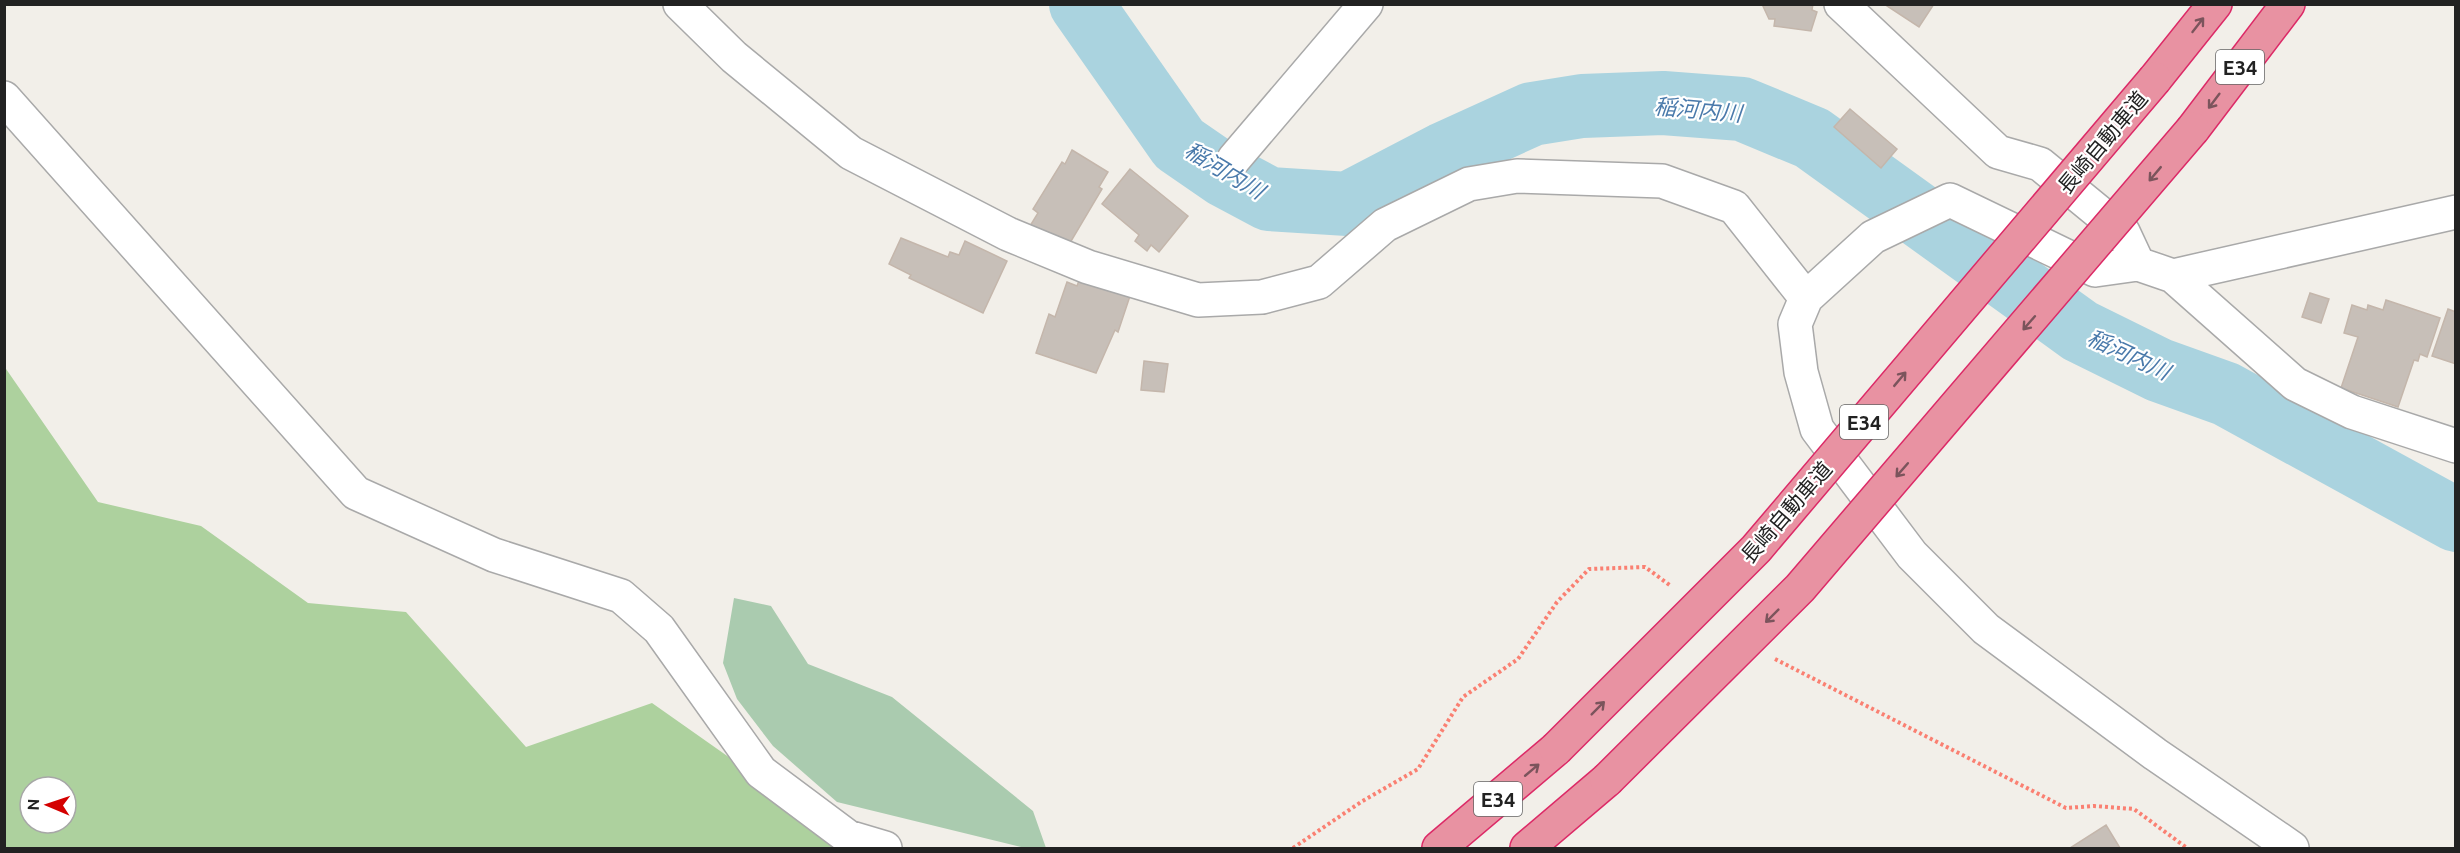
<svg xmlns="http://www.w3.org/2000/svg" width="2460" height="853" font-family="Ubuntu,'Noto Sans JP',sans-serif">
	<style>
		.forest { fill: #add19e; fill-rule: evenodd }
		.cemetery { fill: #aacbaf }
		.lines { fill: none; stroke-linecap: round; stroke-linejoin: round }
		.river { stroke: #aad3df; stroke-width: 64 }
		.building { fill: #c7bfb8; stroke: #c4b6ab; stroke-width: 1.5 }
		.minor-casing { stroke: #a9a9a9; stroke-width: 36 }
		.highway-casing { stroke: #dc2a67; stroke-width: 36 }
		.path { stroke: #fa8072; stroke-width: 4; stroke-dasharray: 3 3; stroke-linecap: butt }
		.minor { stroke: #fff; stroke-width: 33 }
		.highway { stroke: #e892a2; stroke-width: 33 }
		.highway-bridge-casing { stroke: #dc2a67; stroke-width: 36; stroke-linecap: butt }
		.highway-bridge { stroke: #e892a2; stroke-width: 33 }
		.oneway { stroke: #7b545c }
		.labels { text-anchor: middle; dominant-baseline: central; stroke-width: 4.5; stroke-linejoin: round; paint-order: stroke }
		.shield { fill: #fff; stroke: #646464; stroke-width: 1.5 }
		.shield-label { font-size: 20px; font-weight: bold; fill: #222 }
		.street-label { font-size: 21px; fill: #222; stroke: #fff }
		.water-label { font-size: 22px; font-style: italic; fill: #4a7aab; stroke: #fff }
	</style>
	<rect width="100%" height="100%" fill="#f2efe9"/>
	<path class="forest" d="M4,366L98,502L201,526L308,603L406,612L526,747L652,703L858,848H5ZM30,787H66V823H30Z"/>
	<path class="cemetery" d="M734,598L771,606L808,664L892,697L1033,811L1046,848H1025L837,802L773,746L737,699L723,663Z"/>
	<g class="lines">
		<path class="river" d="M1081,4L1179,144L1224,175L1269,199L1348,204L1444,154L1532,114L1582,106L1663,103L1742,109L1812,138L2080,331L2159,370L2226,394L2456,520"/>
	</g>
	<path class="building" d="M1762,4H1813L1812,10L1817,12L1811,31L1774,26L1775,19H1769Z
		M1884,4H1934L1919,27Z
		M1850,109L1897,149L1881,168L1834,127Z
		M1072,150L1108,172L1099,187L1102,189L1067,248L1030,226L1038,213L1033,209L1062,162L1065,164Z
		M1130,169L1188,216L1159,252L1151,245L1147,251L1135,241L1139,235L1102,204Z
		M901,238L948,257L950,252L959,255L965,241L1007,261L983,313L909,278L911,275L889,264Z
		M1080,278L1130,296L1118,332L1115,330L1096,373L1036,353L1049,314L1055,317L1067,282L1077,286Z
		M2310,293L2329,299L2321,323L2302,317Z
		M2386,300L2440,318L2427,357L2420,354L2418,361L2414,360L2398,407L2341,388L2358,337L2344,333L2352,305L2367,310L2368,305L2383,310Z
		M2448,309L2456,312V364L2432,356Z
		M1144,361L1168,364L1164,392L1141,390Z
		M2106,825L2120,848H2070Z"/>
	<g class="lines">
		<defs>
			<path id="minor" d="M680,4L734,57L851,153L1008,234L1088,267L1198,300L1262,297L1319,282L1385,225L1469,184L1517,176L1662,181L1734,207L1806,298
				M1841,4L1998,152L2040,164L2123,232L2138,264
				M4,98L356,493L494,555L621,596L659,629L761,772L848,837L885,848
				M1234,159L1366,4
				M2173,276L2456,212
				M2292,848L2155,754L1986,629L1912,555L1817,429L1801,372L1795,324L1806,298L1873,237L1950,200L2095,270L2138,264L2173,276L2295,384L2352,412L2456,446"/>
			<path id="highway" d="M2155,79L2215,4
				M2193,129L2288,4
				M1439,848L1556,749
				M1527,848L1607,780"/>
		</defs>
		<use href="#minor" class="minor-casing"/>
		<use href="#highway" class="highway-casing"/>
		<path class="path" d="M1775,659L2066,808L2094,806L2134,809L2187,848
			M1293,848L1361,802L1418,769L1463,697L1518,659L1557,602L1589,569L1645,567L1671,586"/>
		<use href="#minor" class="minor"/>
		<use href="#highway" class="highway"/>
		<defs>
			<path id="highway-bridge" d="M1556,749L1756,549L2155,79
				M1607,780L1800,588L2193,129"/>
		</defs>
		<use href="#highway-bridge" class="highway-bridge-casing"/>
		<use href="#highway-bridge" class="highway-bridge"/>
	</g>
	<defs><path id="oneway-shaft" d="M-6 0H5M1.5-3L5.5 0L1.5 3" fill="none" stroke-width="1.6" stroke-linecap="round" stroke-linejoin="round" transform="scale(1.5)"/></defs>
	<g class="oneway">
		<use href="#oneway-shaft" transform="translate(2198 25) rotate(-52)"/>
		<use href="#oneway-shaft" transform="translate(2214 101) rotate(127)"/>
		<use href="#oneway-shaft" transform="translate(2155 174) rotate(130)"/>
		<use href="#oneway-shaft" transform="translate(2029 323) rotate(131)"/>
		<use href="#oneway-shaft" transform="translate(1900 379) rotate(-50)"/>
		<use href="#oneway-shaft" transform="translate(1902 470) rotate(131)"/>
		<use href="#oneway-shaft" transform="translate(1772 616) rotate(135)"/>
		<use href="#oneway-shaft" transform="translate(1598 708) rotate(-45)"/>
		<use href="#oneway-shaft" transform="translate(1532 770) rotate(-40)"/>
	</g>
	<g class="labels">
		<g class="shield">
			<rect x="2216" y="50" width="48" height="34" rx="4.5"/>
			<rect x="1840" y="405" width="48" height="34" rx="4.5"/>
			<rect x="1474" y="782" width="48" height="34" rx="4.5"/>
		</g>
		<g class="shield-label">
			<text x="2240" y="67">E34</text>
			<text x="1864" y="422">E34</text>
			<text x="1498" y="799">E34</text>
		</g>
		<g class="street-label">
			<text transform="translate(2102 142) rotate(-50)">長崎自動車道</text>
			<text transform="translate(1786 512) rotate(-49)">長崎自動車道</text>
		</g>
		<g class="water-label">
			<text transform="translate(1698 109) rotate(5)">稲河内川</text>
			<text transform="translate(1225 170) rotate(31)">稲河内川</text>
			<text transform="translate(2129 354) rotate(25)">稲河内川</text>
		</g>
	</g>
	<rect width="2460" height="853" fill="none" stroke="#222222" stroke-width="12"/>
	<g transform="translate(48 805) rotate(272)"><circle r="28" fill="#ffffff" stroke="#a7a7a7" stroke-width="1.5"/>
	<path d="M0-4.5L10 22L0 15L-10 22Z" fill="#d40000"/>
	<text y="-9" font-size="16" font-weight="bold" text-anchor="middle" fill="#222222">N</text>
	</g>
</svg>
